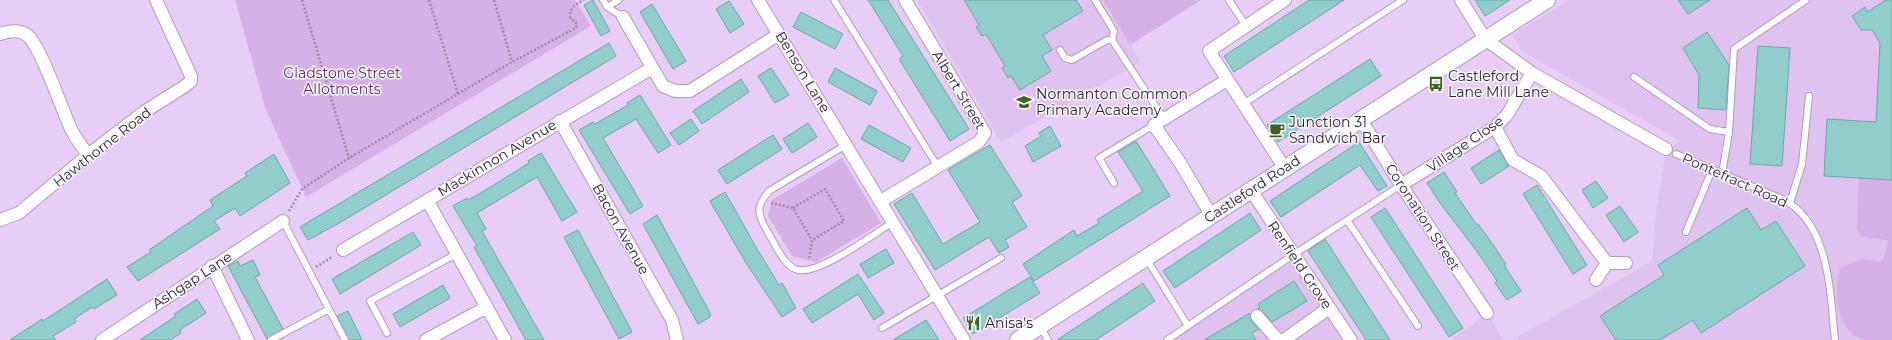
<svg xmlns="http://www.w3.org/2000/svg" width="1892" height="340" font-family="Montserrat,sans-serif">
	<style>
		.built { fill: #e0c2f0 }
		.green { fill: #d5b1e7 }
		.building { fill: #91cdcb; stroke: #6ba6a5 }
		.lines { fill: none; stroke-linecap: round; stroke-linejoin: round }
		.lane-casing { stroke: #b299bf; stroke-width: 8 }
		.street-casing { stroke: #b299bf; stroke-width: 14 }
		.secondary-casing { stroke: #b299bf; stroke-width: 18 }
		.path { stroke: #9d8aa8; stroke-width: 2.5; stroke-dasharray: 2 2; stroke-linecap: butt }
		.lane { stroke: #fff; stroke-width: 6 }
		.street { stroke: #fff; stroke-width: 12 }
		.secondary { stroke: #fff; stroke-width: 16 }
		.labels { text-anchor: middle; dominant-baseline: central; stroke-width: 3; stroke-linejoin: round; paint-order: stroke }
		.street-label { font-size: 14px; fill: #281e2d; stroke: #fbf9fd }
		.park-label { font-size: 14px; fill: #592b6d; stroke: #fbf9fd }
		.poi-label { font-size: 14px; fill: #281e2d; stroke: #fbf9fd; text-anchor: start }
	</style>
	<rect width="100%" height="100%" fill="#e8cef6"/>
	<path class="built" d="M917,0H1103L1141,62L1001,142Z
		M1568,0H1892V340H1512L1652,261L1655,221L1666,149L1680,141L1521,51L1513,35Z
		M1293,255L1351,340H1167Z
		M1487,313L1504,340H1451Z"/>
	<path class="green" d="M235,0H575L591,26L306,197L266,110Z
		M1103,0H1201L1130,45Z
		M842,158L881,223L816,262L792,256L768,216L772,200Z
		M1859,178L1892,180V340C1884,340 1872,340 1864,340C1836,332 1833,292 1840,268L1862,259L1883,262L1888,240L1861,237L1857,229Z"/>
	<path class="building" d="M593,0L610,31L601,36L584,5Z
		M868,0H888L969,129L950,141L899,59L903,56Z
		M964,0H1076L1083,11L1043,35L1052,50L1042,56L1051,71L1020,90L1011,76L1008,78L1002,68L1005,66L986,34L982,36L976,27L979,25Z
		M1309,0H1344L1234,72L1224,56Z
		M1475,0H1510L1485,16Z
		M1678,0H1710L1688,14Z
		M1886,0H1892V180L1824,176L1827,119L1876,122L1880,43L1872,30H1861L1852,16L1865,7L1867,12Z
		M729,1L744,24L730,33L716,9Z
		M652,4L686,61L673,69L640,12Z
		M801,12L843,34L835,49L793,27Z
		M1707,32L1729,65L1726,110L1698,108L1699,75L1683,48Z
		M609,43L616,56L341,222L308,240L300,227Z
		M1758,46L1790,48L1782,166L1750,164Z
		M1370,59L1381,76L1278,142L1267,125Z
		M771,68L789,95L775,103L758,76Z
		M835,68L877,91L870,105L828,82Z
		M741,79L749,92L702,124L693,111Z
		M640,95L671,145L658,153L636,119L603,138L643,206L630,214L579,130L593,122L595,124L628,105L627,103Z
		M691,119L699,131L679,145L670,133Z
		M808,123L817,137L792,153L783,139Z
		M869,125L911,148L903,162L861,139Z
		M1050,126L1061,146L1033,162L1025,146L1041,136L1039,133Z
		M773,135L782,149L727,184L718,170Z
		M1136,141L1170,196L1034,281L1023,264L1074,230L1077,236L1099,223L1097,220L1143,191L1118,152Z
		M1359,142L1387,186L1378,191L1360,165L1281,217L1270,201Z
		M990,145L1022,196L1012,202L1027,227L1005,240L1009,247L999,253L989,237L935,270L894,204L912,193L943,244L980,222L948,170Z
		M1499,150L1509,166L1481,184L1471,168Z
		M541,153L577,212L562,221L537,177L477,213L486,229L482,231L544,340H526L474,247L477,246L453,206L467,198L468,200L484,191L529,163L528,161Z
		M274,154L290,183L240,216L235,208L214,221L220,229L138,281L127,267L151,252L149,250L213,206L210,200L247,176L245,173Z
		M1444,172L1457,192L1455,193L1476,224H1478L1494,246L1506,264L1504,265L1521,291L1507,300L1495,283L1497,281L1476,250L1440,203L1427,183Z
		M1596,181L1608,198L1593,208L1582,190Z
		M1537,185L1587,265L1573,274L1523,194Z
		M725,192L757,249L779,285L782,283L796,308L782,317L746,263L710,201Z
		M1620,206L1638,232L1624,242L1606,215Z
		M1385,208L1463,328L1449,337L1371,217Z
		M1747,208L1761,230L1776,221L1805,266L1701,333L1693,320L1660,340H1616L1600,316L1664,275L1658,265Z
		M1250,213L1261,230L1175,288L1163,271Z
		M657,215L710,313V317L698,324L643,224Z
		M578,230L632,332L619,339L564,237Z
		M413,232L421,245L340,294L332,279Z
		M1325,239L1379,323L1390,340H1366L1308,251Z
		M886,249L894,263L868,278L860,264Z
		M253,260L260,275L255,277L283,329L267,339L228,266L238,261L240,266Z
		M858,274L884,313L874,320L858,294L812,323L803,309Z
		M1030,277L1040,293L973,334L963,318Z
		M107,279L117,295L94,309L92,307L74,319L76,322L53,336L56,340H10L42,319L43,321Z
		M1294,281L1307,301L1272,322L1262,311L1257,309L1260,307L1258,304Z
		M1143,283L1155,301L1096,340H1057Z
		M443,285L450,298L400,327L393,314Z
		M197,299L206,313L180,330L181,333L170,340H140L176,316L174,314Z
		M348,311L362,340H349L337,316Z
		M1250,313L1251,321L1259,329L1252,333L1256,340H1204Z
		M926,320L939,340H893Z"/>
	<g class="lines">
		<defs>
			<path id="lane" d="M603,0L607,7L623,17
				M834,0L938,167
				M1095,0L1114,31L1112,40
				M1229,0L1246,26
				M607,7L619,0
				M1060,50L1065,58L1072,60L1107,40H1112L1164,119
				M1634,77L1710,129L1729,132
				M1243,104L1403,0
				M846,145L769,191C756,206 757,214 767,231C775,243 784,268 799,270C820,274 874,234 893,222
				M1676,154L1782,199C1830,222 1830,294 1835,340
				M1722,174L1729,132L1734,49L1806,0
				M1114,183L1099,158L1154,125
				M1790,203L1802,164L1809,96
				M1347,220L1418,326
				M283,221L345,340
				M1686,232L1712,170
				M1146,258L1188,326
				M1040,326L1048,340
				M882,328L1001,258
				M387,333L370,301L458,253
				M271,340L329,309
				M1167,340L1293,255L1401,185"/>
			<path id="street" d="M758,0L964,340
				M1461,0L1485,39L1532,73L1666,149
				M623,17L663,86L675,91H690L779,34
				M0,34C9,31 19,29 27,35C40,44 62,110 71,129C75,138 82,146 88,155
				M1361,120L1401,185L1487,313
				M560,121L672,320L677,340
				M1495,127L1513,160L1541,176L1607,263
				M1284,167L1209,51L1285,0
				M1401,185L1495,127L1507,115L1532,73
				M1250,189L1351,340
				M427,200L505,340
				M881,201L979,142L985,133L905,0
				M1211,215L1179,161L1154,125L1227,80
				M0,220L19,213L88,155L144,112L185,86L191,81V76L156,0
				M343,250L652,68
				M212,266L248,340
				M1596,280L1607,263H1626
				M1257,316L1278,340
				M102,340L283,221
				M426,340L487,307
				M1284,340L1329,308"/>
			<path id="secondary" d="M1018,340L1547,0"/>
		</defs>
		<use href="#lane" class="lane-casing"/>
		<use href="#street" class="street-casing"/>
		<use href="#secondary" class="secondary-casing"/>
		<path class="path" d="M302,0L349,158
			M429,0L458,94
			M494,0L512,62
			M771,203L793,208L812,240L809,260
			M793,208L825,189L844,221L812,240
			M289,211L302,189L349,158L512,62L576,28L577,24L570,17C570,7 577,4 584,0
			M316,267L332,257"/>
		<use href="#lane" class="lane"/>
		<use href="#street" class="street"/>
		<use href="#secondary" class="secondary"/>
	</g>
	<defs>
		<symbol id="bus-bare" viewBox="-9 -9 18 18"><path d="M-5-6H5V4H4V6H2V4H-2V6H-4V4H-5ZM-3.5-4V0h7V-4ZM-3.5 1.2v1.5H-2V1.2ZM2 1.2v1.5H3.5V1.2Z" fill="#3c631e" stroke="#fbf9fd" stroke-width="2.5" paint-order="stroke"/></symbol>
		<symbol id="school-bare" viewBox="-9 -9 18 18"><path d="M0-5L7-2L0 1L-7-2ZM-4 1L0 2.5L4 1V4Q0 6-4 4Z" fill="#3c631e" stroke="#fbf9fd" stroke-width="2.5" paint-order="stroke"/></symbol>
		<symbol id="cafe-bare" viewBox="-9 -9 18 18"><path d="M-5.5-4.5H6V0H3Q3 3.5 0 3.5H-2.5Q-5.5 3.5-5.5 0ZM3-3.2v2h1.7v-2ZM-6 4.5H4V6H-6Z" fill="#3c631e" stroke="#fbf9fd" stroke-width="2.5" paint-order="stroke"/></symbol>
		<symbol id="restaurant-bare" viewBox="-9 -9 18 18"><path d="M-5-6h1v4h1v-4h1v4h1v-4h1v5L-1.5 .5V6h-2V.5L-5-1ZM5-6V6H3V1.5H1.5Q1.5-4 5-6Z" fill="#3c631e" stroke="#fbf9fd" stroke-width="2.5" paint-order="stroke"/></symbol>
	</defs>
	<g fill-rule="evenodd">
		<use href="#bus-bare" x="1425" y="73" width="22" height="22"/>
		<use href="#school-bare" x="1013" y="91" width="22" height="22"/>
		<use href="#cafe-bare" x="1266" y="119" width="22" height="22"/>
		<use href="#restaurant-bare" x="962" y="312" width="22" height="22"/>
	</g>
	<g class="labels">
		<g class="street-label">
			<text transform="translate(803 72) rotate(59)">Benson Lane</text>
			<text transform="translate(959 90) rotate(59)">Albert Street</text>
			<text transform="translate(1465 144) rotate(-34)">Village Close</text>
			<text transform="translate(102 147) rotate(-38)">Hawthorne Road</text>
			<text transform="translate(497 158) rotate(-31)">Mackinnon Avenue</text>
			<text transform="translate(1735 180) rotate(24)">Pontefract Road</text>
			<text transform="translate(1252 189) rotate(-33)">Castleford Road</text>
			<text transform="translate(1423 217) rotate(57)">Coronation Street</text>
			<text transform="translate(621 229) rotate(61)">Bacon Avenue</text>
			<text transform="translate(1300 265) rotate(56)">Renfield Grove</text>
			<text transform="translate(192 280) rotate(-33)">Ashgap Lane</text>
		</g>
		<g class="park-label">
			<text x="342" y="73">Gladstone Street<tspan x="342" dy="16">Allotments</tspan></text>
		</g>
		<g class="poi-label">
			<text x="1448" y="76">Castleford<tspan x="1448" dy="16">Lane Mill Lane</tspan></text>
			<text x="1036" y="94">Normanton Common<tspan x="1036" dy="16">Primary Academy</tspan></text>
			<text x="1289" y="122">Junction 31<tspan x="1289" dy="16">Sandwich Bar</tspan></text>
			<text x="985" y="323">Anisa's</text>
		</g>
	</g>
</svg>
